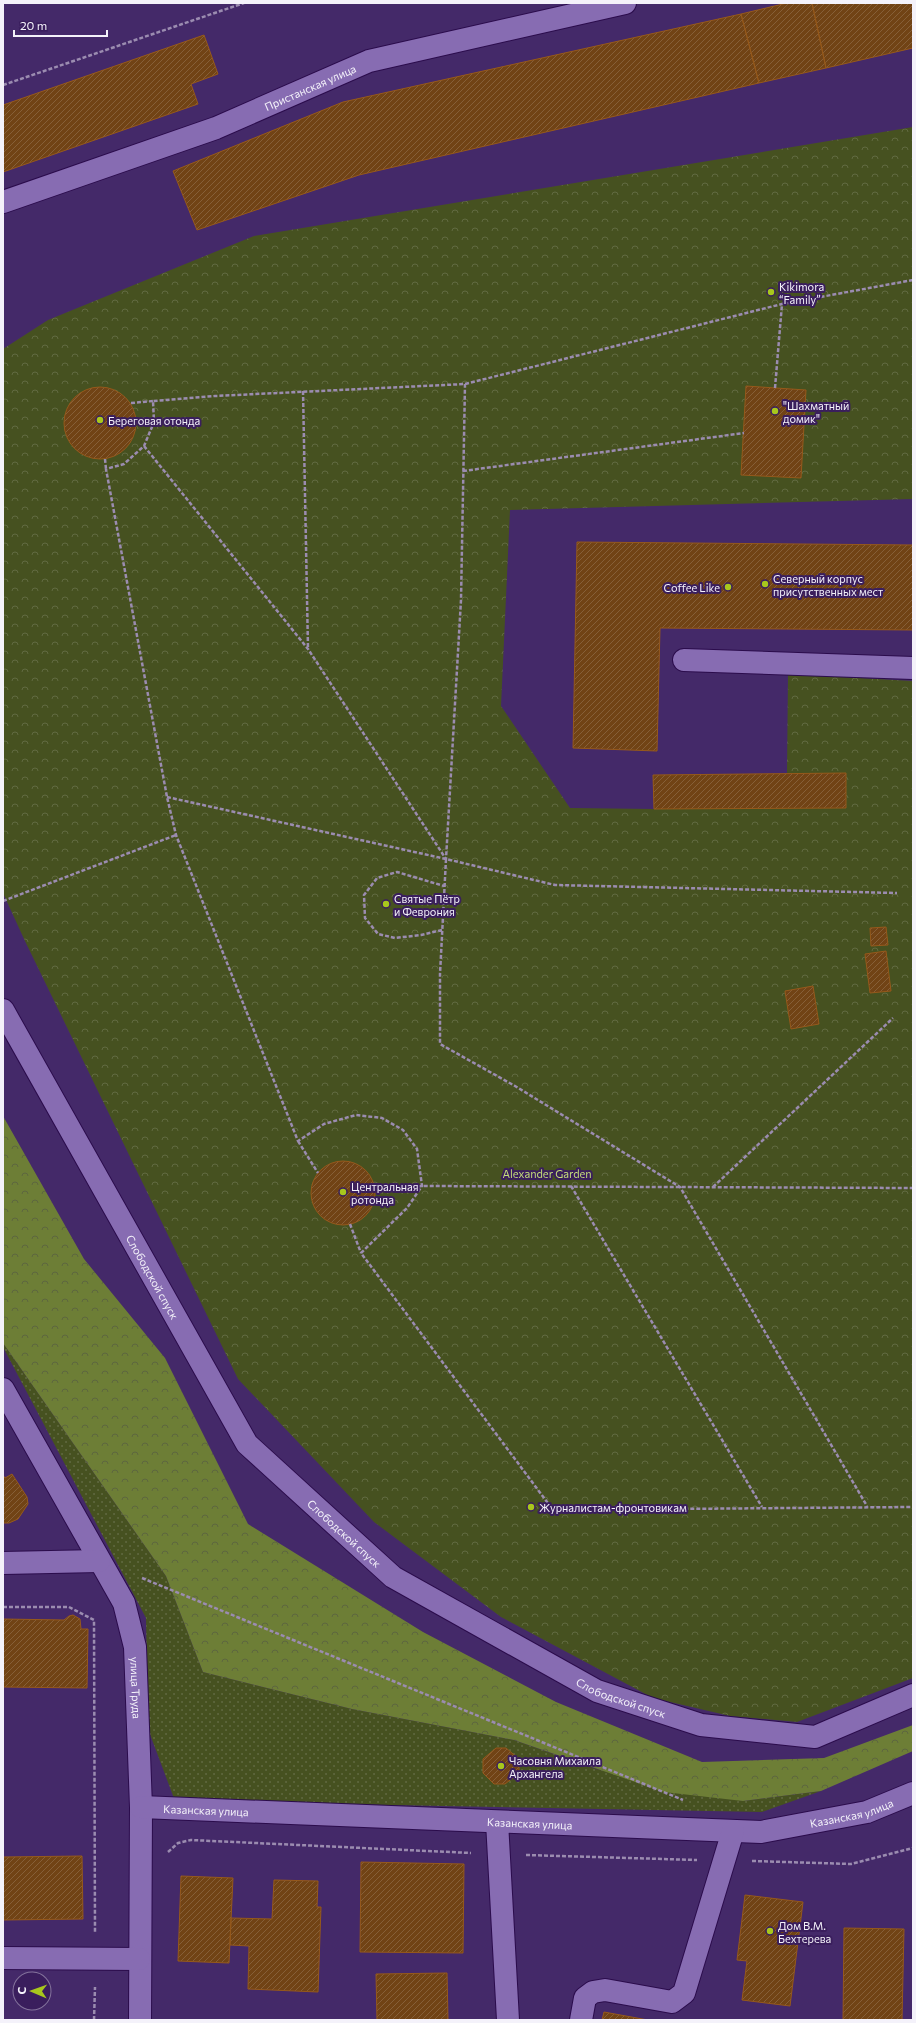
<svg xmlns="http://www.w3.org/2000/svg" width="916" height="2023" font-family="Commissioner,sans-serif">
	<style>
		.grass { fill: url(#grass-dots) }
		.forest { fill: url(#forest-crowns) }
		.park { fill: url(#park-crowns) }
		.building { fill: url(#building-hatch); stroke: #96591b }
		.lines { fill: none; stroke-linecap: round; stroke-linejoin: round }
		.minor-casing { stroke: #2b0c4c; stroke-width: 24 }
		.path { stroke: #9b8cb0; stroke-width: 2.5; stroke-dasharray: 4 2; stroke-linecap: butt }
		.minor { stroke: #876cb2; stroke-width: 22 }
		.poi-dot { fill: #a8c71d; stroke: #3a1e5d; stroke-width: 1.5 }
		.labels { text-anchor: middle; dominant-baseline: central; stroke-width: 4; stroke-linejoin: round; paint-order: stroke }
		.street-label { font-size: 11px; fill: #f4f2fa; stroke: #3a1e5d }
		.poi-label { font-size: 11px; fill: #f4f2fa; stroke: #3a1e5d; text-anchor: start }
		.park-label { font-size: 11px; fill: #c5de79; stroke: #3a1e5d }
	</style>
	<defs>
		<pattern id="grass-dots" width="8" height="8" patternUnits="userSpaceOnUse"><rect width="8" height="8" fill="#465120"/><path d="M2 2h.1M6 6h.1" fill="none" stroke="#616a41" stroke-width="1.8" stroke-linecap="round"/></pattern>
		<pattern id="forest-crowns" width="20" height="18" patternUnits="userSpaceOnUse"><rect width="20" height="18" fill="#6d7e36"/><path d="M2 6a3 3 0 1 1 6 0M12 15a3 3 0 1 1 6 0" fill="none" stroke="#5d663f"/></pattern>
		<pattern id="park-crowns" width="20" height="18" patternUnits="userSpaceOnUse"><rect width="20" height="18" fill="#465120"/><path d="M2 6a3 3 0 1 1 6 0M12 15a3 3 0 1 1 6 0" fill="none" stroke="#616a41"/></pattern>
		<pattern id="building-hatch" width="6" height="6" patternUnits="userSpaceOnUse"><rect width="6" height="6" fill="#714315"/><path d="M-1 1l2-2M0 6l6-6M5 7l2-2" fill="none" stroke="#865f38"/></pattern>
	</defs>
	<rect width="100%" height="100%" fill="#442969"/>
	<path class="grass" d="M3,1343L166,1576L203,1672L352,1709L514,1740L596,1769L743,1801L821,1791L762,1812L175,1801L148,1729L146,1618L3,1347Z"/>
	<path class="forest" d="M3,1116L84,1259L165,1358L248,1524L423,1632L556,1702L702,1762L824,1758L913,1725V1751L821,1791L743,1801L664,1792L514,1740L352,1709L203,1672L166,1576L3,1343Z"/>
	<path class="park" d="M913,127V499L510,510L501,706L570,808L654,809L653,775L787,774L788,674L913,681V1678L797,1722L730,1716L653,1698L501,1617L374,1522L238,1379L24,939L3,893V349L48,320L254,236Z"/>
	<path class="building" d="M787,3H812L826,68L759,83L741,14Z
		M812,3H913V48L826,68Z
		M741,14L759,83L359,175L197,230L173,171L343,102Z
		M204,35L218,74L191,84L198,104L3,172V105Z
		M746,386L806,390L801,478L741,475Z
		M64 423a36 36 0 1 1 72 0a36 36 0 1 1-72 0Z
		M577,542L913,545V630L660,628L657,751L573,748Z
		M846,773V808L654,809L653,775Z
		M886,927L888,945L871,946L870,928Z
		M886,951L891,991L870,993L865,954Z
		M813,986L819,1024L791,1029L785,991Z
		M311 1193a32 32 0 1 1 64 0a32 32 0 1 1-64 0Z
		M12,1474L27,1497L28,1504L18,1519L9,1523H3V1475L5,1478Z
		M73,1615L80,1619L81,1629H88L87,1688L3,1687V1619L64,1620L69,1616Z
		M496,1748H506L519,1759V1773L505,1784H494L483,1773V1759Z
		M82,1856L83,1919L3,1920V1857Z
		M361,1862L464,1864L463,1953L360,1952Z
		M181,1876L233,1878L229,1963L178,1961Z
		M274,1880L318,1881L317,1907H321L318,1992L248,1989L249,1946L230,1945L231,1918L272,1919Z
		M745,1895L803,1902L790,2006L742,2000L747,1961L737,1960Z
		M844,1928L904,1929L902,2020H843Z
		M447,1973L448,2020H377L376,1974Z
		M604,2012L648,2020H602Z"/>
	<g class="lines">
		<defs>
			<g id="minor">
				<path id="s1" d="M3,202L216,128L369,61L625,3"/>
				<path d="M684,660L913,668"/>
				<path id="s2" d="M3,1010L247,1444L393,1577L597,1691L701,1725L815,1737L913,1695"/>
				<path id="s3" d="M3,1389L124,1603L135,1647L141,1807L140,2020"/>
				<path d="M3,1563L99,1561"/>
				<path id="s4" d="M141,1807L761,1832L867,1812L913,1793"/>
				<path d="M497,1822L508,2020"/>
				<path d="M3,1958L139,1959"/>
				<path d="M581,2020L585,1998L593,1992L605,1990L672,2002L684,1993L733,1831"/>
			</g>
		</defs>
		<use href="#minor" class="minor-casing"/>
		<path class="path" d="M3,85L244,3
			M913,280L782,304L465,384L215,396L153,401L154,422L144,446L124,464L106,469L167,797L176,835L298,1141L324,1124L356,1115L382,1118L403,1130L417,1149L422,1186L407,1208L361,1253L553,1510L913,1507
			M775,388L782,304
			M303,391L308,649
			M131,403L153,401
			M144,446L308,649L446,859L461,600L465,384
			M105,459L106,469
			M463,471L744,433
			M167,797L446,859L555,885L897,893
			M446,859L440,974V1044L515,1086L680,1187L867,1506
			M3,901L176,835
			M442,930L421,935L395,938L378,934L365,918L364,895L377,878L397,872L444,886
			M298,1141L318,1173
			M571,1186L762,1507
			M713,1187L893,1018
			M376,1191L422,1186L913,1188
			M350,1224L361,1253
			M142,1578L683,1800
			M3,1607H69L94,1620L95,1932
			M168,1852L178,1843L191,1840L471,1853
			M526,1855L697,1860
			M752,1861L851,1864L913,1848
			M94,2020L95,1987"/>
		<use href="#minor" class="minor"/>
	</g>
	<g class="poi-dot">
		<circle cx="771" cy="292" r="4"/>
		<circle cx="775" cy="411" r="4"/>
		<circle cx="100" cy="420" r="4"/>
		<circle cx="765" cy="584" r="4"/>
		<circle cx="728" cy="587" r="4"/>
		<circle cx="386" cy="904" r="4"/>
		<circle cx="343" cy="1192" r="4"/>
		<circle cx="531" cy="1507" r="4"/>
		<circle cx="501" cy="1766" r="4"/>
		<circle cx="770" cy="1931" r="4"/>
	</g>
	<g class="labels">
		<g class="street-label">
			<text stroke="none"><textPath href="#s1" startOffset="328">Пристанская улица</textPath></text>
			<text stroke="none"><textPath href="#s2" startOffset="306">Слободской спуск</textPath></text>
			<text stroke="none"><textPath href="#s2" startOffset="630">Слободской спуск</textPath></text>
			<text stroke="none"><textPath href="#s3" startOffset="332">улица Труда</textPath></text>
			<text stroke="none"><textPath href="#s2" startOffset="954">Слободской спуск</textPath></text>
			<text stroke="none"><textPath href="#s4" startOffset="65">Казанская улица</textPath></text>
			<text stroke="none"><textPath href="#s4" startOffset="713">Казанская улица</textPath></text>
			<text stroke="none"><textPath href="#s4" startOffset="389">Казанская улица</textPath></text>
		</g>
		<g class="poi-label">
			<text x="779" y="286">Kikimora<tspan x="779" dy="13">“Family”</tspan></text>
			<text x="783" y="405">"Шахматный<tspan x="783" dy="13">домик"</tspan></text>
			<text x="108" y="420">Береговая отонда</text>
			<text x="773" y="578">Северный корпус<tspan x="773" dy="13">присутственных мест</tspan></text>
			<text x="720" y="587" text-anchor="end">Coffee Like</text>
			<text x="394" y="898">Святые Пётр<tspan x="394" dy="13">и Феврония</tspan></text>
			<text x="351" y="1186">Центральная<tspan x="351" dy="13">ротонда</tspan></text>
			<text x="539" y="1507">Журналистам-фронтовикам</text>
			<text x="509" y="1760">Часовня Михаила<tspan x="509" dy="13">Архангела</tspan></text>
			<text x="778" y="1925">Дом В.М.<tspan x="778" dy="13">Бехтерева</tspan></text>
		</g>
		<g class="park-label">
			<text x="547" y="1173">Alexander Garden</text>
		</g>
	</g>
	<rect width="916" height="2023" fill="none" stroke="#f4f2fa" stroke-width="8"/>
	<g transform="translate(32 1991) rotate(272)"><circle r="19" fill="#3a1e5d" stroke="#84739c"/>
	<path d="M0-3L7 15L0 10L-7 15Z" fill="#a8c71d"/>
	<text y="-6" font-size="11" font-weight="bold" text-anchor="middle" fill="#f4f2fa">С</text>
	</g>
	<path d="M14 30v6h93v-6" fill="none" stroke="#f4f2fa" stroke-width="2"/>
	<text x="20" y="30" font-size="12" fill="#f4f2fa" stroke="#3a1e5d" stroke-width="3" paint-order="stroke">20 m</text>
</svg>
